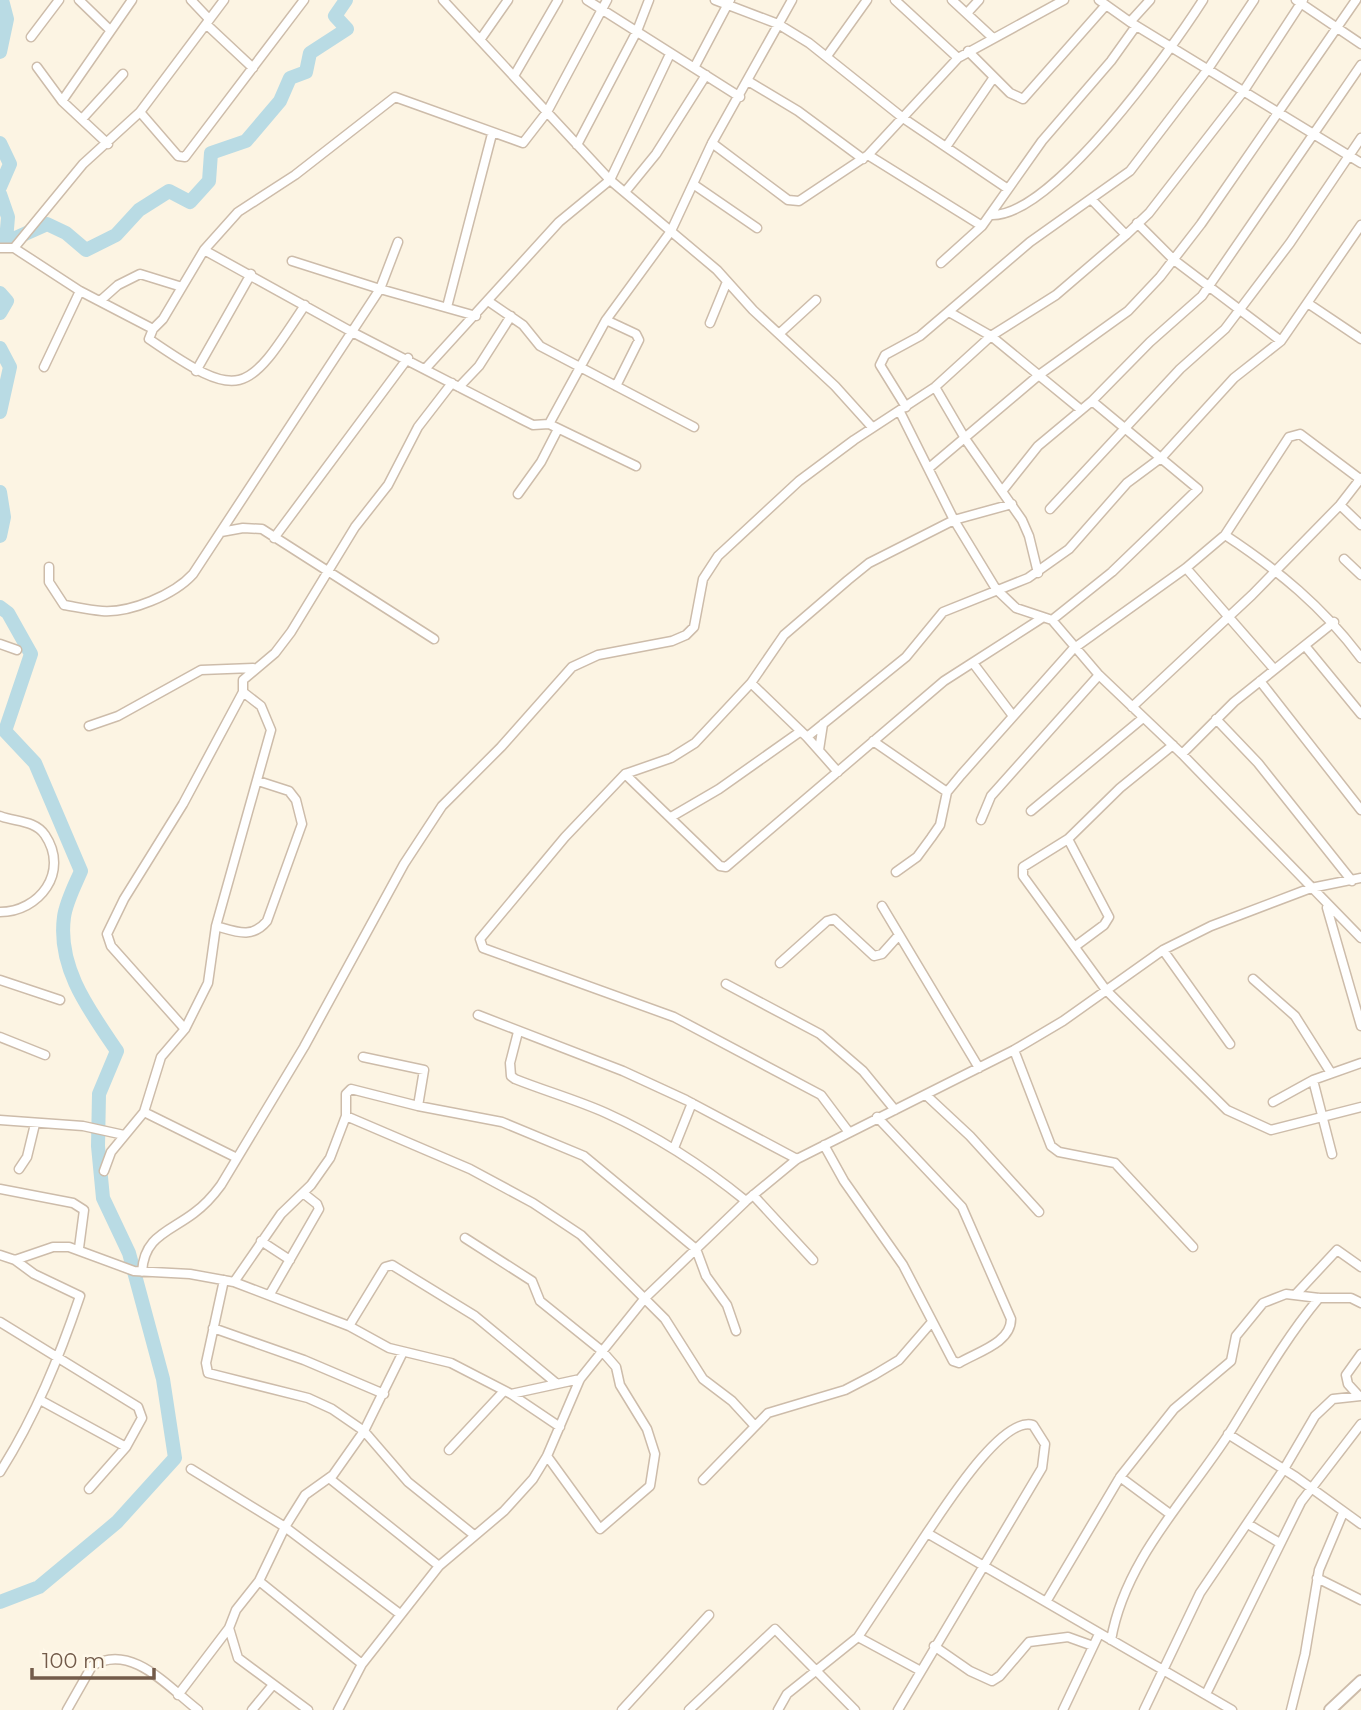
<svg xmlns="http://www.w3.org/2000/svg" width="1361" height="1710" font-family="Montserrat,sans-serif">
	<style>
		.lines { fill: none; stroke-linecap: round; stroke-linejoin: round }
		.river { stroke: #b9dbe4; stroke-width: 14 }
		.minor-casing { stroke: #cdbcaa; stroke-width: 11 }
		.tertiary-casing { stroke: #cdbcaa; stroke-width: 14 }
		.minor { stroke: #fff; stroke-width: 8 }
		.tertiary { stroke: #fff; stroke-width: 10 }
	</style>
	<rect width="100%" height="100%" fill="#fcf4e3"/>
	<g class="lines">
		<path class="river" d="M0,52L7,19L2,0
			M0,143L10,164L0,187
			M0,194L8,217L6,241
			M0,245L47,224L66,233L86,250L116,235L139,210L169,191L190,202L209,181L211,153L246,141L280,101L290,78L306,72L310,53L347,29L335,16L346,0
			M0,293L7,301L0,313
			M0,348L10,367L0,412
			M0,492L4,517L0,536
			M0,607L8,613L31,654L5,731L35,763L81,871C75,885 66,902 64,917C57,968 90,1011 117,1051L99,1094L98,1146L103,1198L129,1253L163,1379L175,1458L117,1522L39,1587L0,1602"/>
		<defs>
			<path id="minor" d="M79,0L110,30
				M191,0L209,19
				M443,0L610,180L717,270L753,310L835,386L872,427
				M587,0L740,97
				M715,0L778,24L809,43L903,118L1008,189
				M895,0L958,58
				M952,0L993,38
				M1099,0L1130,22L1361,163
				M1296,0L1361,44
				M968,12L979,0
				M1130,22L1150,0
				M206,24L253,68
				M31,37L59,0
				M480,40L508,0
				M968,51L1010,93L1023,99L1106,5
				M827,56L867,0
				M37,67L62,101
				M694,68L730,0
				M514,76L558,0
				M748,81L798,111L863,159
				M140,112L178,156L185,157L304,0
				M82,119L123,74
				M712,143L788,200L799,201L868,155L958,58L1064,0
				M108,144L62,101L132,0
				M577,145L637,31L649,0
				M946,147L994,77
				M868,155L982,226L1042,141L1111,61L1136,26
				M693,184L757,228
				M625,192L656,154L706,75
				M1091,199L1126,235
				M991,215C1052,218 1171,50 1203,0
				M1137,223L1174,260L1281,341
				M0,248H14L80,291L153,329L163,319L204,250L352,332L521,419L533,425L549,424L636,466
				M14,248L83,164L140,112L224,0
				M204,250L238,212L295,175L395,97L523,143L547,112L607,0
				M292,261L380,289L398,242
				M941,263L982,226
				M100,301L118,285L140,274L182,287
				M488,301L523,325L540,346L694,427
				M1309,304L1361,339
				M447,307L492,134
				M949,312L991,336L1080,409
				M606,320L636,334L639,340L616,386
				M710,323L726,284
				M153,329L149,339C242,403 246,395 305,305
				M780,333L816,300
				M44,367L80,291
				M426,368L559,222L610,180L670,54
				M196,371L251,274
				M459,387L479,366L511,316
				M935,387L966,440L1022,520L1029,536L1038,573
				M906,407L880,365L885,355L920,336L1030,242L1130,171L1208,69L1254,0
				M900,412L954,520L996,589L1016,608L1052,620L1099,675L1182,754L1361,938
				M549,424L606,320L671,231L712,143L792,0
				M929,468L1039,375L1128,311L1160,277L1201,224L1356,0
				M1003,490L1038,446L1092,401L1150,342L1202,296L1361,65
				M518,494L541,462L558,429
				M1340,505L1361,525
				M1050,509L1180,369L1225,329L1290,243L1361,138
				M221,532L243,528L262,529L434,639
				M1225,535C1278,570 1323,607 1361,658
				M274,538L408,358
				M1344,559L1361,575
				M49,567V582L64,605C76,607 89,610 102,611C130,613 174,595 193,574L380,289L476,316
				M1186,568L1274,669
				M1052,620L1112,572L1198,489L1092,401
				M0,644L17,650
				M1306,647L1361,714
				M973,663L1013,716
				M1260,681L1361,810
				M751,683L807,737L838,772
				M1132,707L1252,595L1340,505L1361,478
				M1216,719L1258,763L1352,881
				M89,726L118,716L201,670L253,668
				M807,737L906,657L943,612L1028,578L1069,549L1127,483L1162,457L1234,378L1281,341L1361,225
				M873,741L947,792
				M1173,745L1120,788L1068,839L1023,867V876L1106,990L1227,1110L1271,1130L1361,1107
				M819,750L823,724
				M1182,754L1234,702L1334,622
				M625,774L720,866L726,867L944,681L1042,618
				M1031,811L1143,718
				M0,816C15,822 35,820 45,835C70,872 39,912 0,912
				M671,817L719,789L801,731
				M981,820L991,796L1099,675
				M1068,839L1109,917L1104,925L1077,945
				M896,872L917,857L931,838L940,825L947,792L961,775L1073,649L1186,568L1225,535L1289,437L1300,434L1360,479
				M882,906L979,1068
				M1327,908L1361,1026
				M216,926C237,932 252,939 267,921L302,824L296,800L289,791L258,781
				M1163,950L1230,1044
				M780,963L827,921L834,919L874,956L882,954L899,935
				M1253,979L1295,1016L1331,1073
				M0,980L60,1000
				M726,984L820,1034L863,1071L895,1110
				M478,1015L623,1071L686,1100L797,1159
				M185,1029L111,946L107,934L124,899L183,804L243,692V680L275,653L291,632L355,527L388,485L418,427L452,383
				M518,1032L510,1063L511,1076L515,1079C545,1091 577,1100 606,1113C657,1136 703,1166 746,1201
				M0,1037L45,1055
				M1014,1050L1051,1146L1059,1152L1115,1163L1193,1247
				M363,1057L424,1070L418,1106
				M926,1095L970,1136L1039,1212
				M1273,1102L1313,1080
				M144,1112L237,1158
				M346,1116L470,1169L533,1203L581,1235L665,1319L703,1379L732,1401L754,1425
				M0,1120L83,1126L124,1135
				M848,1131L821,1095L674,1017L483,948L480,939L565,837L625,774L671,758L695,743L751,683L784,635L848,580L869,563L954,520L1012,504
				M824,1145L844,1181L903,1265L953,1361L959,1363C977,1352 1011,1343 1011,1319L962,1207L877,1117
				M674,1148L692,1103
				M1332,1154L1313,1080L1361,1063
				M19,1169L27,1157L35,1124
				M104,1171L111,1152L144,1112L161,1057L185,1029L208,983L216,926L271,730L261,706L243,692
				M0,1189L73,1203L84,1210L79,1248
				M753,1195L813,1260
				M465,1238L532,1281L540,1301L602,1351L616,1367L620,1385L647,1429L655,1454L650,1486L600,1529L547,1456
				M261,1241L290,1260
				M0,1255L15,1260L53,1247H69L134,1271L190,1274L234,1282L349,1326L389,1348L451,1363L511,1394L560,1427
				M142,1272C144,1236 169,1232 194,1213C205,1205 213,1196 221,1185L304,1047L404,864L442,806L501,747L572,667L598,655L672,641L686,635L694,627L703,579L718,556L799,481L854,440L935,387L991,336L1056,295L1126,235L1149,213L1243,92L1303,0
				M224,1280L206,1363L208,1373L308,1398L332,1409L364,1431L408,1482L474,1535
				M234,1282L281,1214L311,1185L330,1158L346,1116V1094L351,1089L418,1106L502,1122L584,1156L696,1249L706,1276L727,1305L736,1331
				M270,1294L319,1209L317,1204L303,1193
				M1296,1294L1337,1250L1361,1267
				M0,1322L138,1407L142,1418L126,1447L89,1489
				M349,1326L385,1267L392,1265L475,1316L556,1383
				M213,1328L304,1360L384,1394
				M511,1394L580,1379
				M1358,1395L1348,1384L1346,1375L1361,1354
				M40,1400L126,1447
				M1228,1434L1296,1477L1361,1524
				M449,1450L504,1391
				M191,1469L285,1527L400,1614
				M0,1472C35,1417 59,1358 80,1296L34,1274L15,1260
				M1120,1477L1174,1409L1231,1361L1236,1336L1263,1303L1286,1294L1319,1298H1351L1361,1303
				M329,1478L439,1566
				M703,1480L768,1413L845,1390L874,1375L899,1360L931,1323
				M1248,1524L1278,1542
				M1317,1578L1361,1600
				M259,1581L362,1664
				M1046,1602L1120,1477L1170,1514
				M229,1628L238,1658L308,1710
				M858,1637L919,1670
				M1111,1640C1125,1559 1187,1499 1230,1432C1258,1387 1284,1340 1319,1298
				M934,1646L970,1671L992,1681L1000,1676L1029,1642L1068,1637L1093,1646
				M1206,1694L1301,1502L1361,1424
				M178,1695L229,1628L236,1610L259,1581L285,1527L305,1495L333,1475L364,1431L403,1352
				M67,1710L92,1666C131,1642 168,1687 198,1710
				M252,1710L272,1686
				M338,1710L362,1664L439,1566L504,1511L533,1479L547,1456L580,1379L645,1298L746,1201L797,1159L1014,1050L1063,1021L1163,950L1211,926L1311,888L1361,878
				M622,1710L709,1615
				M689,1710L775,1629L855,1710
				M778,1710L787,1694L858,1637L927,1533L1232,1710
				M898,1710L1042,1468L1045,1444L1033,1425C1002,1415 943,1510 927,1533
				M1063,1710L1099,1634
				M1144,1710L1200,1593L1284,1469L1315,1416L1333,1399L1361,1396
				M1291,1710L1305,1654L1319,1570L1343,1513"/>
			<path id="tertiary" d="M1330,1710L1361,1681"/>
		</defs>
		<use href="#minor" class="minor-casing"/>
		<use href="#tertiary" class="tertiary-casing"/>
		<use href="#minor" class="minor"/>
		<use href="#tertiary" class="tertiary"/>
	</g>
	<path d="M32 1668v10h122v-10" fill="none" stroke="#735b4a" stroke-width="3.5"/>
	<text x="42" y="1668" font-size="21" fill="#735b4a" stroke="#fff8e9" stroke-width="5" paint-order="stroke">100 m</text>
</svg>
